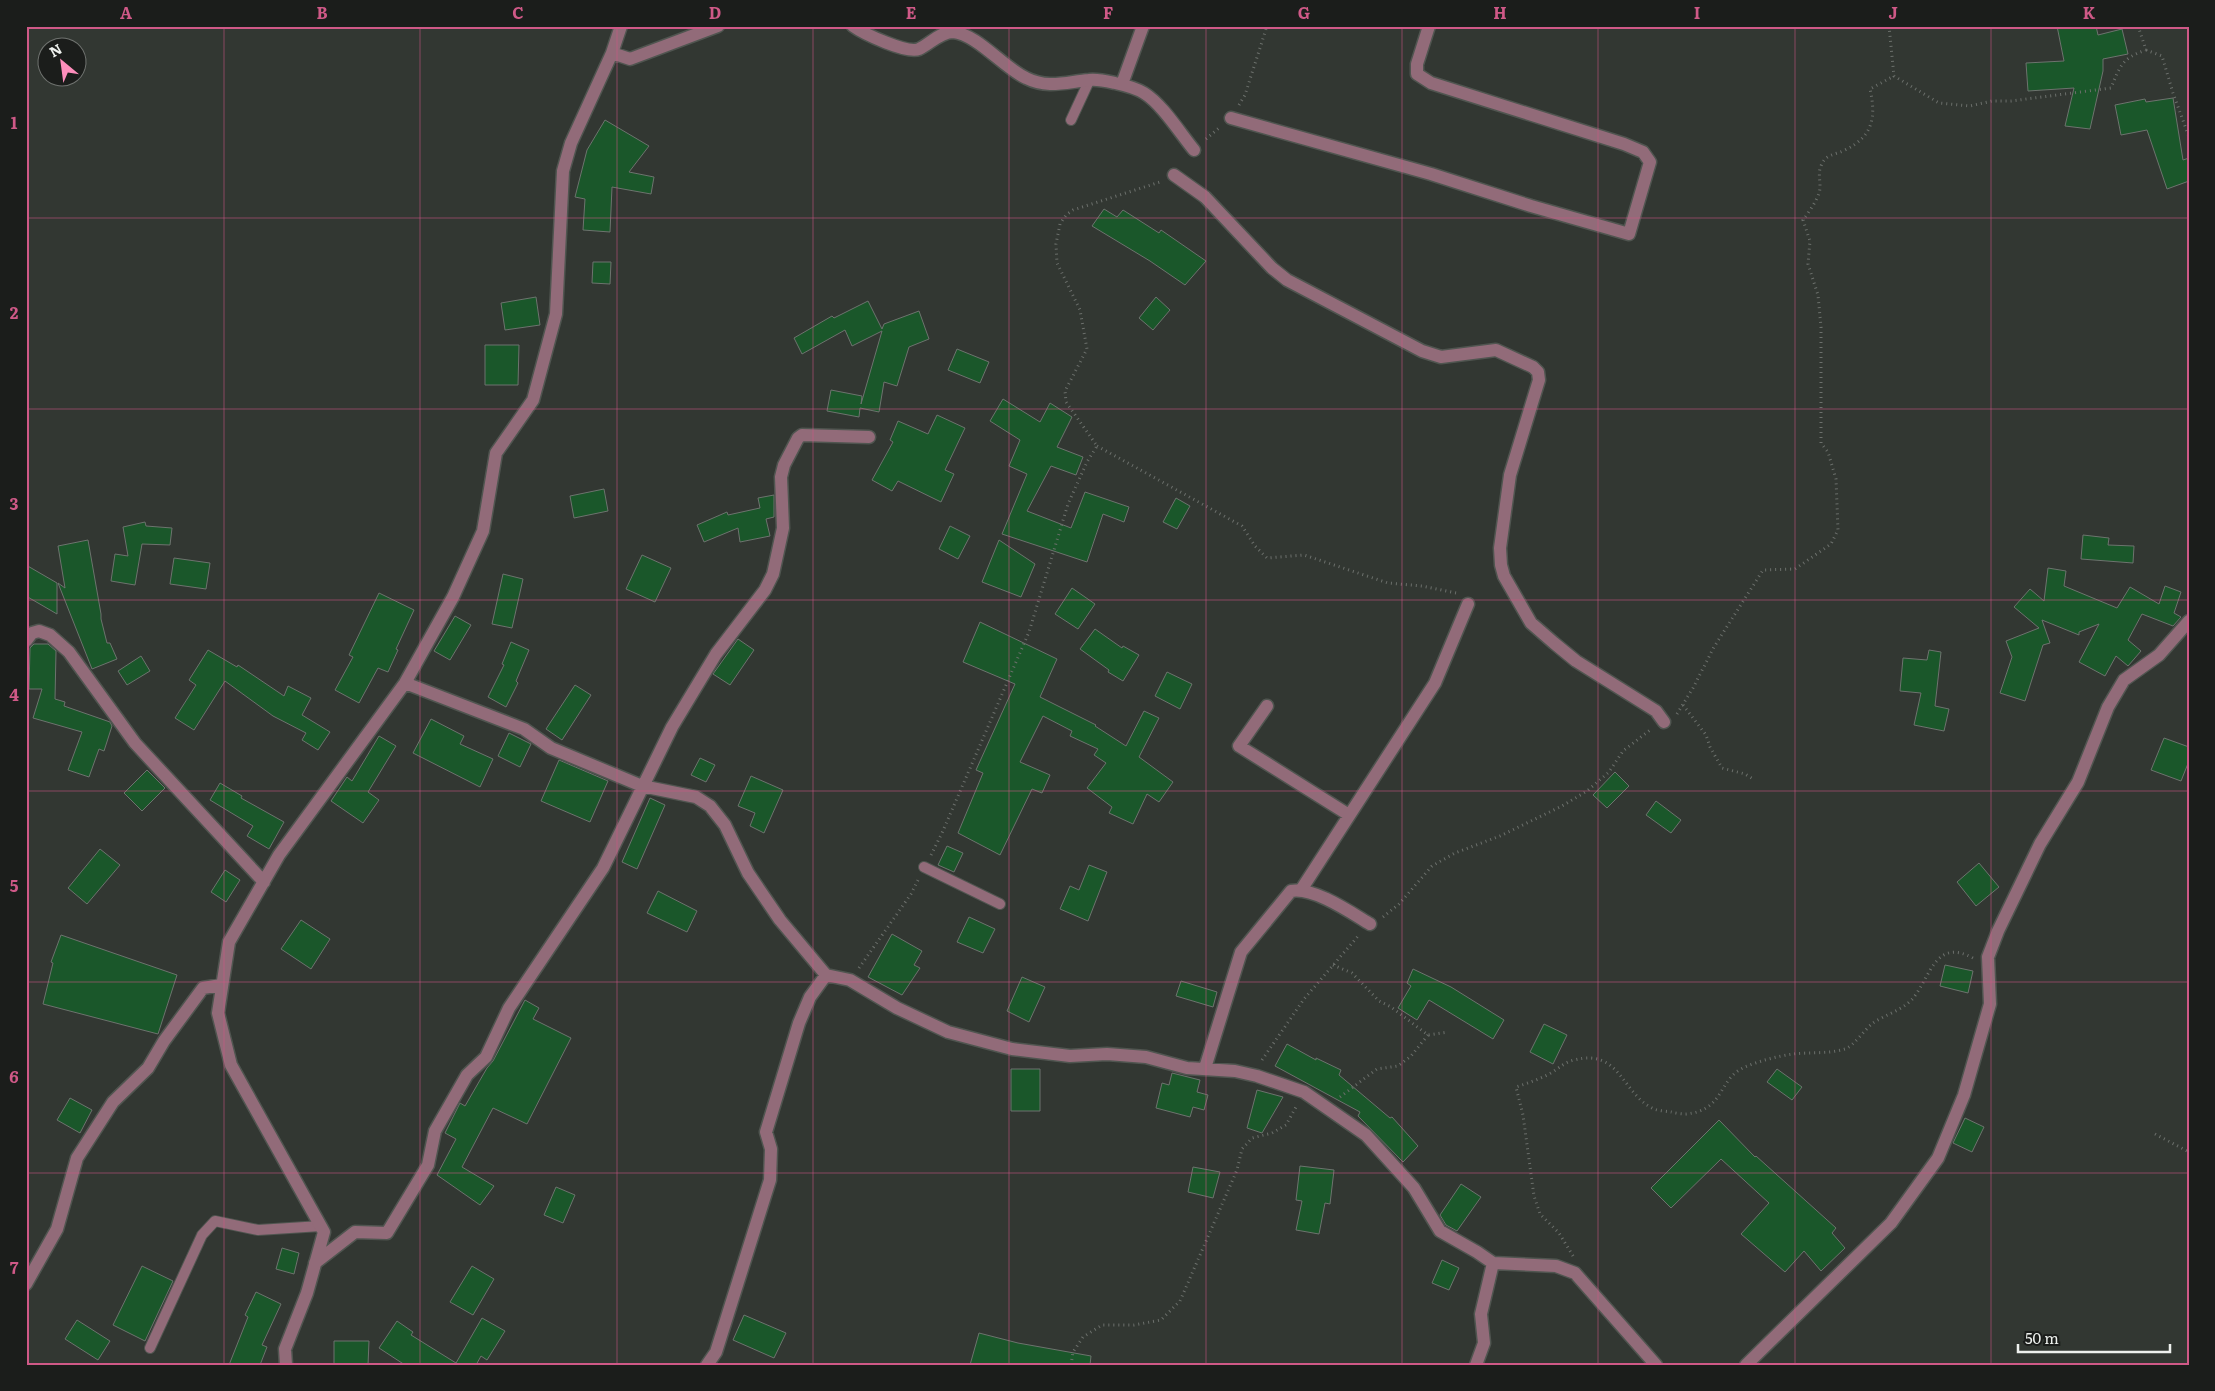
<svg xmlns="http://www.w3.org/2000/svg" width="2215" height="1391" font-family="Literata,serif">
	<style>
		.building { fill: #1a572a; stroke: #6d736e }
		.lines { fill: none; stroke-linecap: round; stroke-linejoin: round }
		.service-casing { stroke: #505550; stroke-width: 12 }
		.minor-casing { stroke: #505550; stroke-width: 15 }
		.path { stroke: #6c706c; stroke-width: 3; stroke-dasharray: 1 4; stroke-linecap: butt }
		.service { stroke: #926b79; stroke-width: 10 }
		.minor { stroke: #926b79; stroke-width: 12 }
		.grid { fill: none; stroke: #cf5987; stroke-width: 1; stroke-opacity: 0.55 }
		.neatline { fill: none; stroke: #cf5987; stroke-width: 2 }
		.grid-label { font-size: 16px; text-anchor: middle; font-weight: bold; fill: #cf5987 }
	</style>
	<rect width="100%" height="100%" fill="#323732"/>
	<path class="building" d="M2057,26H2096L2098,35L2122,29L2128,54L2103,59V71L2090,129L2065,126L2074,88L2028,91L2026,63L2064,61Z
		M2173,98L2183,160L2189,158V181L2167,189L2147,130L2121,135L2115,105L2145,99L2146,102Z
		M605,120L649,146L629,172L654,177L651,194L612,187L610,232L583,230L585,199L575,197L587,150Z
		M1104,209L1117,217L1123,210L1159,233L1161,230L1206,261L1185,285L1150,261L1092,226Z
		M593,262H611L610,284L592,283Z
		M536,297L540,325L505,330L501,303Z
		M1156,297L1170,310L1153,330L1139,318Z
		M868,301L882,329L884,324L919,311L929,339L909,347L897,386L884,382L879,412L860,408L859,417L827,411L831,390L862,396L861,404L882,331L852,346L845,330L802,354L794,338L832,316L834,318Z
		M485,345H519L518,385H485Z
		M957,349L989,362L980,383L948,370Z
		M1003,399L1040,422L1050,403L1072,417L1057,447L1083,457L1076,475L1051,466L1027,511L1071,528L1085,492L1129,507L1124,522L1103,514L1087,562L1002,534L1027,474L1009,466L1020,440L990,421Z
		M937,415L965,428L945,470L954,474L941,502L898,481L892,491L872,480L893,442L890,440L898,421L928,434Z
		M604,489L608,511L574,518L570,496Z
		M774,495V517L766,519L770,536L740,542L738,528L704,542L697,525L727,512L728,515L760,508L758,498Z
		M1176,498L1190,506L1177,529L1163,522Z
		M145,522L146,526L172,528L170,545L142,544L135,585L111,581L115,554L128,556L123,527Z
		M950,526L970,536L958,559L939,549Z
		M2083,535L2109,538L2108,545L2134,546L2133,563L2081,559Z
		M88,540L101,614V619L107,643H110L117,659L92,669L58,583L65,588L58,546Z
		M999,540L1035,564L1021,597L982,582Z
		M642,555L671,568L655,602L626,589Z
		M174,558L210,563L206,589L170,584Z
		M26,565L57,583V614L26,596Z
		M2048,568L2066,571L2064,586L2117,608L2130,587L2159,604L2165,586L2181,592L2174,613L2181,617L2173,626L2142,614L2128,640L2141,651L2128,666L2116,656L2105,676L2079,662L2099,624L2079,632V635L2042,620L2050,643L2043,645L2025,701L2000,693L2012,657L2006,641L2039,628L2014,607L2030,589L2044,601Z
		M503,574L523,579L512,628L492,624Z
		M1072,588L1095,604L1078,629L1055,614Z
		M379,593L414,610L396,649L398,650L388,672L378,668L359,703L335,690L353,657L349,655Z
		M455,616L471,625L450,660L434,651Z
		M980,622L1057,659L1040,697L1096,725L1095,726L1126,746L1144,711L1159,718L1139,757L1173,782L1159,802L1147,794L1133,824L1109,813L1112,807L1087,788L1106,763L1094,755L1098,749L1070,736L1072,731L1043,716L1020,762L1050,775L1042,793L1032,789L1000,855L958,833L983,773L976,770L1015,684L963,662Z
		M1095,629L1122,648L1123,646L1139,655L1123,681L1108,672L1109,670L1080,649Z
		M738,639L754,650L730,685L713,674Z
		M511,642L529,650L516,681L518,683L506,707L488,697L504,665L502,664Z
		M34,644H48L56,651L55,699L65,702L64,706L110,722L112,726L104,751L99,749L89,777L68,770L82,732L33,718L42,689H29L30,648Z
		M208,650L237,667L238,665L284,696L288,686L311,698L302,715L330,732L318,750L302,740L306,733L273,716L225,681L194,730L175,718L196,685L189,680Z
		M1929,650L1941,652L1935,706L1949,709L1944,731L1914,725L1921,693L1900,691L1903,658L1927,660Z
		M141,656L150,671L127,685L118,671Z
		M1167,672L1192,684L1180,709L1155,696Z
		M575,685L591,695L562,740L546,729Z
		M431,719L464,736L460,744L493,759L480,787L413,753Z
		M509,733L531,744L520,767L498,756Z
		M379,736L396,746L368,792L379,800L363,823L331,801L347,777L352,781Z
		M2164,738L2189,747V761L2181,781L2151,770Z
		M700,758L715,765L706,782L691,775Z
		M559,760L608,781L590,822L541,801Z
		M147,770L165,788L142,811L124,793Z
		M1615,772L1629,786L1607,808L1593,795Z
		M751,776L783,790L764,833L750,826L755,813L738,806Z
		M220,783L242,796L241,798L284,822L269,849L247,836L253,826L210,800Z
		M650,798L665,805L637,869L622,862Z
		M1656,801L1681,820L1671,833L1646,815Z
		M947,846L963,853L954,872L938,865Z
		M100,849L120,865L87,904L68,888Z
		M1979,863L1999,887L1976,906L1957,882Z
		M1089,865L1107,872L1088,921L1060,909L1070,886L1079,890Z
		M225,870L240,880L226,902L211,892Z
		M658,891L697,911L687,932L647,913Z
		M969,917L995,929L983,953L957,942Z
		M301,920L330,939L311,969L281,949Z
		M892,934L922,951L914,965L920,968L902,995L868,977Z
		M61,935L177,975L158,1034L43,1004L53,963L51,962Z
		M1945,965L1973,971L1968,993L1940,986Z
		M1413,969L1451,987L1504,1020L1493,1039L1429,1000L1417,1020L1398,1008L1411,986L1407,983Z
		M1022,977L1045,987L1029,1022L1007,1011Z
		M1181,981L1217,992L1213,1007L1176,996Z
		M525,1000L539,1008L533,1019L571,1038L527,1124L493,1108L462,1167L494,1186L480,1205L437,1175L456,1139L445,1133L460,1103L465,1106L487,1068L493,1061Z
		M1544,1024L1567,1035L1553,1064L1530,1052Z
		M1287,1044L1316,1060V1058L1341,1070L1339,1075L1390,1118L1392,1117L1418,1146L1403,1162L1358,1116L1360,1112L1275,1066Z
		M1011,1069H1040V1111H1011Z
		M1777,1069L1802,1087L1792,1100L1767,1082Z
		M1172,1073L1200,1080L1197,1092L1208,1095L1204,1110L1193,1107L1190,1117L1156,1108L1162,1083L1169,1085Z
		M1257,1090L1283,1097L1262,1133L1247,1128Z
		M70,1098L92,1110L80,1133L57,1120Z
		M1965,1118L1984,1127L1972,1152L1953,1143Z
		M1719,1120L1755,1157L1756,1156L1836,1228L1832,1233L1845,1248L1821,1271L1804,1251L1785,1272L1741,1234L1769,1203L1721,1159L1671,1208L1651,1188Z
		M1300,1166L1334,1170L1330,1204L1325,1203L1319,1234L1296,1230L1302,1201L1296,1200Z
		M1193,1167L1220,1172L1213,1198L1188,1192Z
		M1461,1184L1481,1197L1457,1231L1446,1225L1440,1215Z
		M556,1187L575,1195L563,1223L544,1215Z
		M282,1248L299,1253L294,1274L276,1269Z
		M1442,1260L1459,1268L1449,1290L1432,1283Z
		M142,1266L173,1281L145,1341L113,1325Z
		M472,1266L494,1279L473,1315L450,1302Z
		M256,1292L281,1304L262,1345L267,1347L260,1365H229L248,1317L245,1315Z
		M744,1315L786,1333L774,1358L733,1340Z
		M482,1318L505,1331L487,1360L481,1356L476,1365H405L379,1348L397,1321L413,1332L411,1335L456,1363Z
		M77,1320L110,1341L98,1360L65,1339Z
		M979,1333L1018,1343L1091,1356L1090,1365H970Z
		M334,1341H369L368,1365H334Z"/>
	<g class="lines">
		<defs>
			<path id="service" d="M1071,120L1090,79
				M924,867L1000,904
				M150,1348L202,1235L215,1221L258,1230L321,1226"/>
			<path id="minor" d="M853,26C864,34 907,54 919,49C930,44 940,32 953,32C977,34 1004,68 1026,78C1048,89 1066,82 1089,80C1098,79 1106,81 1115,83C1124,85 1136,88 1144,93C1162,104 1180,133 1194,150
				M612,53L630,59L718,26
				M1122,84L1143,26
				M1231,118L1431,174L1531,206L1629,234L1650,162L1643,152L1624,144L1431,83L1417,74V64L1429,26
				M1174,175L1205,197L1272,268L1287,280L1422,351L1441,357L1496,350L1533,367L1538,372L1539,380L1510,475L1500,548L1501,565L1504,576L1531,623L1554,643L1576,661L1656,711L1664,722
				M26,641L32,633L39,631L50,635L69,652L135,743L264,882
				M405,683L524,729L551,748L642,786L696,797L710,806L725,825L748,873L780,920L826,975L850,980L897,1008L948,1032L1012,1049L1070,1056L1107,1054L1146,1057L1187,1068L1235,1071L1257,1076L1304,1092L1366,1135L1414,1188L1440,1231L1477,1252L1493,1263L1556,1266L1575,1273L1656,1365
				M1267,706L1239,746L1349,815
				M1301,890L1435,683L1468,604
				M1205,1068L1241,952L1291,891C1314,887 1350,912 1370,924
				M315,1263L355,1232L387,1233L428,1165L435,1131L467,1075L486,1057L509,1008L603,868L672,727L716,654L765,590L773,574L783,528L781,477L784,465L798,438L802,435L869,437
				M26,1284L57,1229L77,1158L113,1102L148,1068L164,1041L203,988L221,985
				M286,1365L285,1349L307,1293L324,1232L231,1065L218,1013L229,942L279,855L405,683L453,597L483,531L496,453L533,400L556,314L563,171L571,143L612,53L621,26
				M707,1365L716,1352L770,1180L771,1149L766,1132L799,1023L810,997L826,975
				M1476,1365L1484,1343L1481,1314L1493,1263
				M1746,1365L1891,1223L1938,1158L1964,1095L1990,1004L1988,957L1998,931L2040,844L2078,782L2108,707L2124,680L2159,655L2189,621"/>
		</defs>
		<use href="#service" class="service-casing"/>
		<use href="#minor" class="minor-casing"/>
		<path class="path" d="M1889,26L1894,76L1939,103L1970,106L1992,101H2011L2111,88C2120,66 2122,58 2146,50L2138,26
			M2146,50L2162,56L2173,93L2189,137
			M1239,105L1245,95L1267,26
			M1206,139L1220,127
			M1097,446L1242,526L1255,546L1267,558L1304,555L1388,583L1422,586L1456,593
			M1683,705L1706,735L1710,747L1722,768L1745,774L1753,779
			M1677,714L1693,688L1714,647L1763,570L1795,569L1831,544L1838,530L1836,479L1828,452L1821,443V327L1818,295L1808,264L1810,241L1803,220C1809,212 1816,202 1819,193C1822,185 1817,174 1821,166C1825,154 1835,155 1845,150C1874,136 1876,116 1870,89L1894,76
			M931,855L942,833L1029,632L1068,504L1087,462L1097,446L1066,402L1065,391L1087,349L1080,310L1057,263L1056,244L1060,224L1066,215L1073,210L1160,182
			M1383,917L1399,904L1432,866L1455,853L1500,836L1562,806L1587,791L1609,772L1623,751L1650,730
			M1333,965L1352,973L1379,1001L1391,1007L1428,1035L1448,1032
			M859,968L911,894L918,880
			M1262,1060L1304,999L1359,935
			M1340,1097L1377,1069L1398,1066L1411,1056L1428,1035
			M2155,1134L2189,1152
			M1573,1256L1559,1233L1540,1214L1534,1196L1523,1115L1516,1087C1528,1083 1540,1079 1551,1073C1559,1068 1565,1062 1574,1060C1620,1048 1622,1093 1652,1108C1657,1111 1665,1111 1671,1112C1675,1113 1681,1114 1686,1114C1726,1110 1717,1079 1745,1067C1759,1061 1778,1056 1793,1054C1810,1052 1829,1054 1845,1049C1855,1045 1864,1030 1873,1023C1886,1014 1904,1010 1914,997C1931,975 1936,938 1973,958
			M1071,1365L1073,1352L1083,1337L1102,1325H1134L1161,1320L1180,1301L1237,1170L1242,1149L1252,1138L1272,1133L1286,1125L1296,1107"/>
		<use href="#service" class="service"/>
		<use href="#minor" class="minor"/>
	</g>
	<path class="grid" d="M224,26V1365M420,26V1365M617,26V1365M813,26V1365M1009,26V1365M1206,26V1365M1402,26V1365M1598,26V1365M1795,26V1365M1991,26V1365M26,218H2189M26,409H2189M26,600H2189M26,791H2189M26,982H2189M26,1173H2189"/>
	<rect width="2215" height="1391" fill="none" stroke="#1b1d1b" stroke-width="55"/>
	<g transform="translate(62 62) rotate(331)"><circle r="24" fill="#1b1d1b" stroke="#6f726f"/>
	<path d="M0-4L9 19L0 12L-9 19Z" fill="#fe8ebc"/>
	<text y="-8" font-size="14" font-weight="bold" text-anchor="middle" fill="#eef1ee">N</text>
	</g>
	<path d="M2018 1344v8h152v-8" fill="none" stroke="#eef1ee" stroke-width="2.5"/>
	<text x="2025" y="1344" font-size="15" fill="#eef1ee" stroke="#1b1d1b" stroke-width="4" paint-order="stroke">50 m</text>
	<rect x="28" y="28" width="2160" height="1336" class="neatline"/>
	<g class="grid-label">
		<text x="126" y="19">A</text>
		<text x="322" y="19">B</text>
		<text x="518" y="19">C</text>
		<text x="715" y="19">D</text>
		<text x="911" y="19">E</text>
		<text x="1108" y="19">F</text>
		<text x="1304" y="19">G</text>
		<text x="1500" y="19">H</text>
		<text x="1697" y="19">I</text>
		<text x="1893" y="19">J</text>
		<text x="2089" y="19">K</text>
		<text x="14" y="129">1</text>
		<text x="14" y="319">2</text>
		<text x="14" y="510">3</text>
		<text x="14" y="701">4</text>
		<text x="14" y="892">5</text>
		<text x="14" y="1083">6</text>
		<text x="14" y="1274">7</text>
	</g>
</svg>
